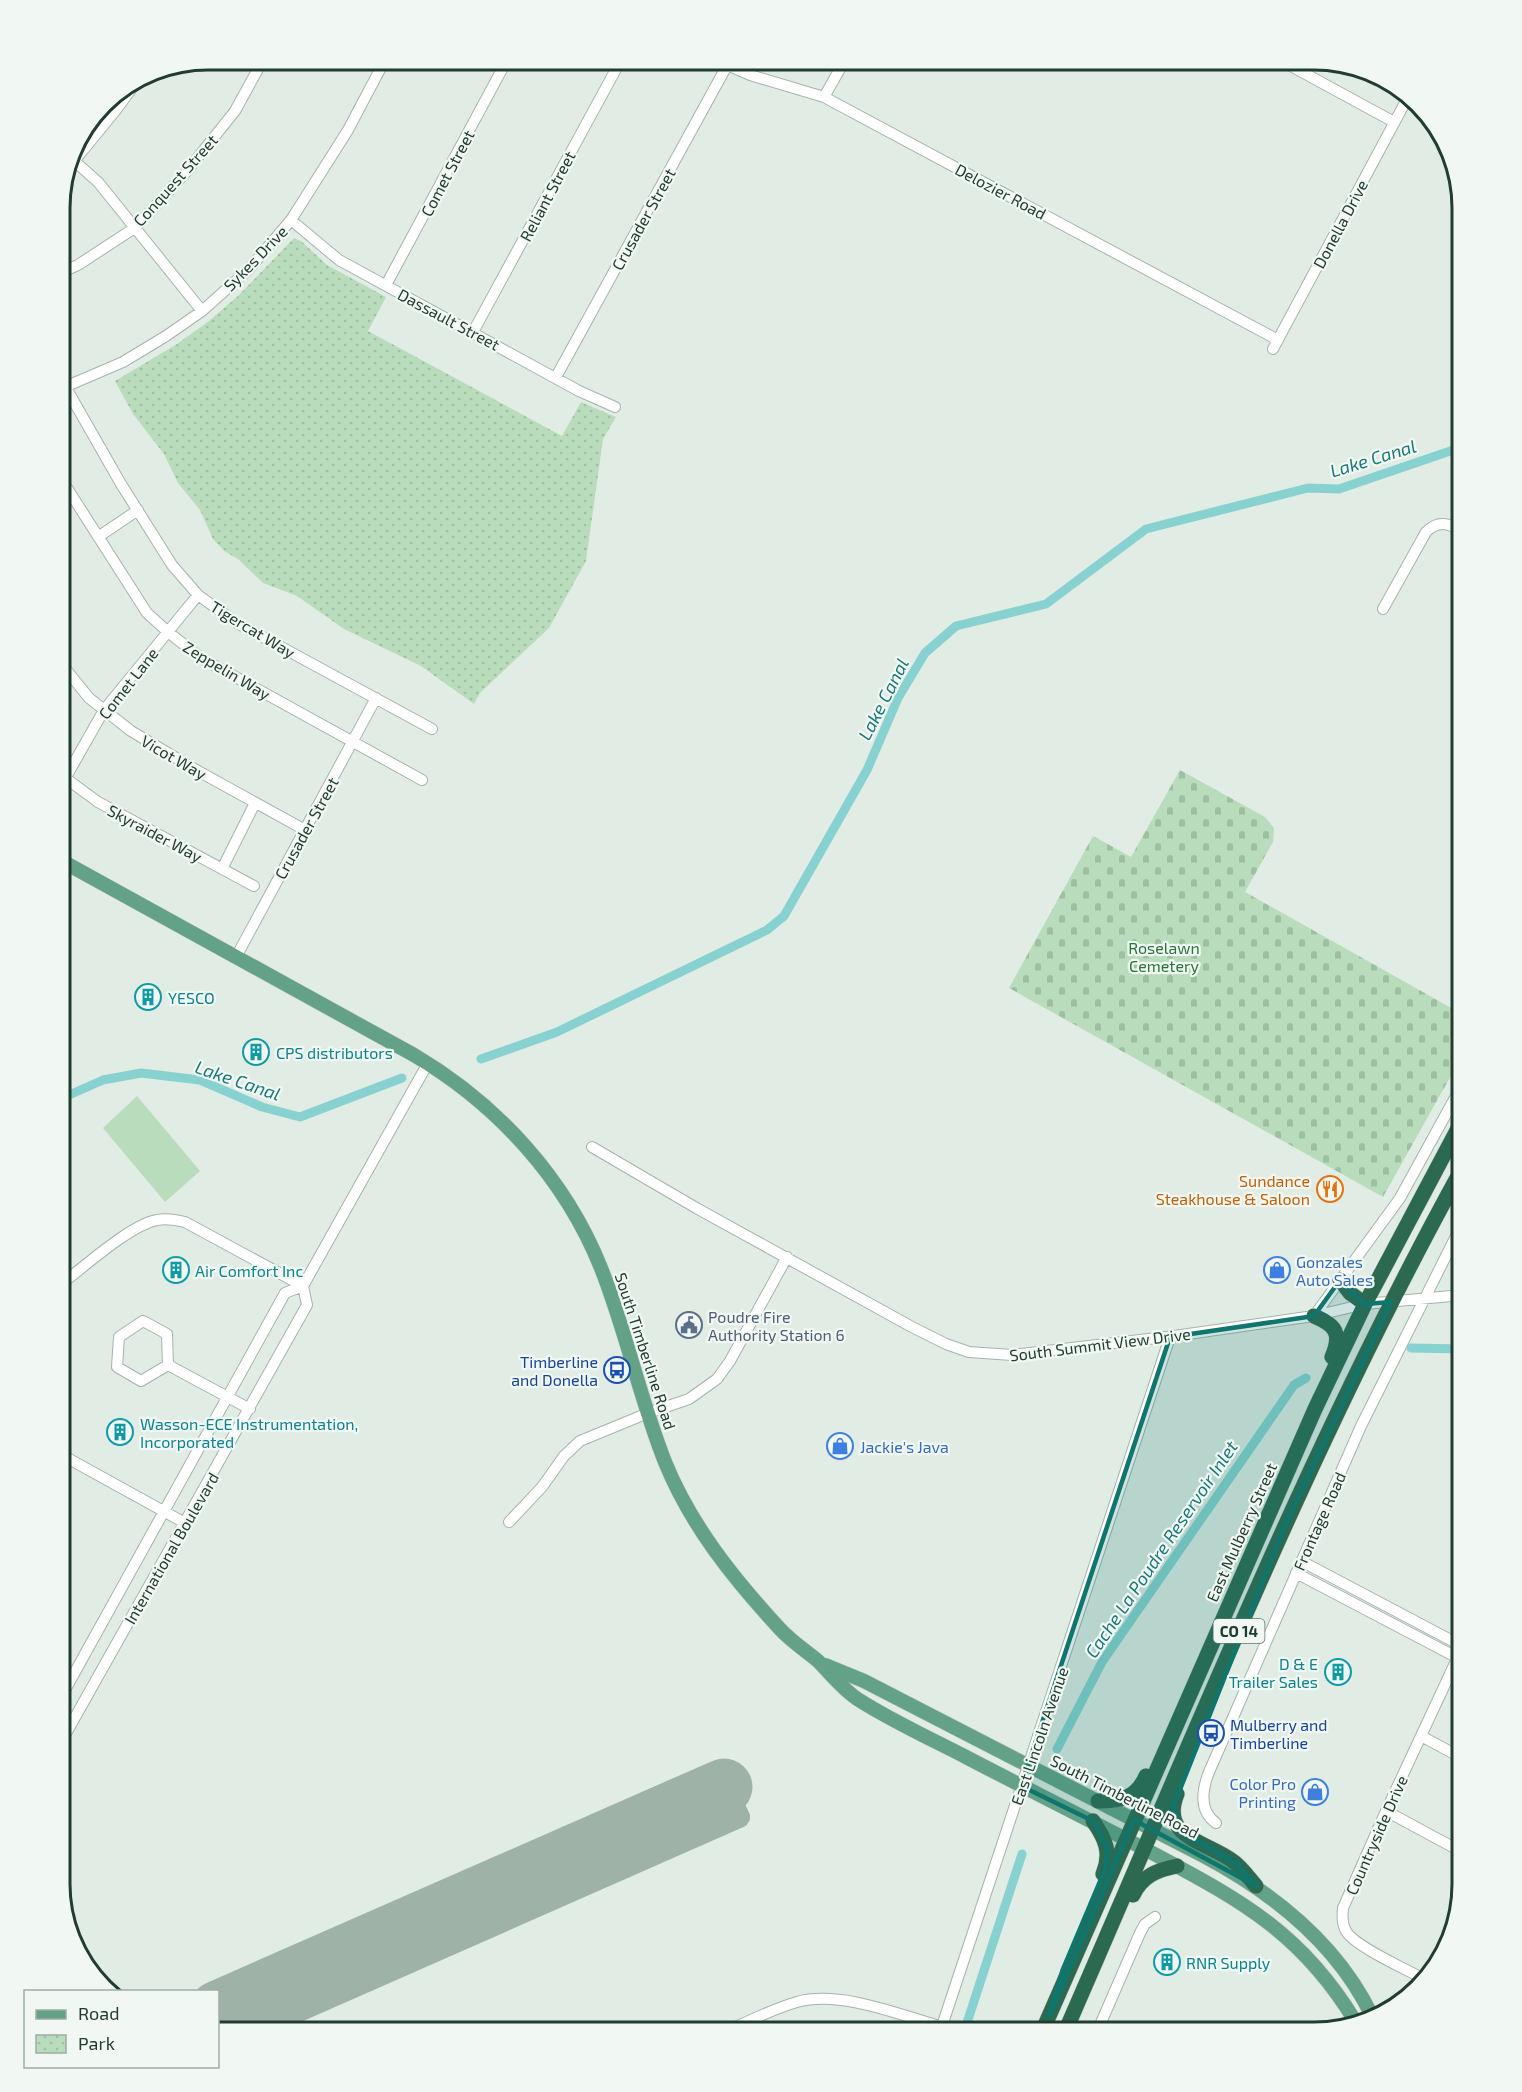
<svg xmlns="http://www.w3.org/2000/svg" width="1522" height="2092" font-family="'Exo 2',sans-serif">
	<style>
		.cemetery { fill: url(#cemetery-stones) }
		.park { fill: url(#park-dots) }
		.garden { fill: #b9ddbc }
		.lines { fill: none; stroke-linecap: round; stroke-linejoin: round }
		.canal { stroke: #87d2d0; stroke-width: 9 }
		.taxiway { stroke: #9eb2a8; stroke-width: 22 }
		.runway { stroke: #9eb2a8; stroke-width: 57 }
		.minor-casing { stroke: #a4b4ab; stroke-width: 12 }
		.major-casing { stroke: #c1c8c5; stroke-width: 15 }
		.highway-casing { stroke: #c1c8c5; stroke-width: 16 }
		.minor { stroke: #fff; stroke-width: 10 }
		.major { stroke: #64a287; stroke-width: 14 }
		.highway { stroke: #2c6951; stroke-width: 15 }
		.marked { fill: #0f766e; fill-opacity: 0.2; stroke: #0f766e; stroke-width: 4.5; stroke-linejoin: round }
		.labels { text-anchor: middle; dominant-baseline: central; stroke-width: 4.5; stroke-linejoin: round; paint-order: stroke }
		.shield { fill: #f1f8f3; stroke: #5f746a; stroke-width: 1.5 }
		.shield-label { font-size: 15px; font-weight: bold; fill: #213c30 }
		.street-label { font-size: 16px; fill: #213c30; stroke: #f1f8f3 }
		.park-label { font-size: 16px; fill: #2a7439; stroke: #f1f8f3 }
		.culture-label { font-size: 16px; fill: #0d838f; stroke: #f1f8f3; text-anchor: start }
		.food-label { font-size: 16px; fill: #c56008; stroke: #f1f8f3; text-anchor: end }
		.shop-label { font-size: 16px; fill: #366cbe; stroke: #f1f8f3; text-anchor: start }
		.service-label { font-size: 16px; fill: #4e5e75; stroke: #f1f8f3; text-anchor: start }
		.transit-label { font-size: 16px; fill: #164399; stroke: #f1f8f3; text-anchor: end }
		.water-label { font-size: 18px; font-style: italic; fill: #1a7977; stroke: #f1f8f3 }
		.rim { fill: none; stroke: #213c30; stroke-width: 3 }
	</style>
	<defs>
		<pattern id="cemetery-stones" width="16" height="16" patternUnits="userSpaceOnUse" patternTransform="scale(1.5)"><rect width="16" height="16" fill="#b9ddbc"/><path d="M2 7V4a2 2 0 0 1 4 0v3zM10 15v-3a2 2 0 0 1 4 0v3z" fill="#9fbfa2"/></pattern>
		<pattern id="park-dots" width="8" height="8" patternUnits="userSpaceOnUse" patternTransform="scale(1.5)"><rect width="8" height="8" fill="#b9ddbc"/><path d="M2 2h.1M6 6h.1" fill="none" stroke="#9fbfa2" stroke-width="1.8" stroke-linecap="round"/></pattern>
	</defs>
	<rect width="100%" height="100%" fill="#e1ece5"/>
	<path class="cemetery" d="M1180,770L1265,817L1274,828L1273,842L1245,892L1462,1014V1056L1383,1197L1009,988L1093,836L1131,857Z"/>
	<path class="park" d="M294,238L301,241L327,265L386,297L368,331L562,436L581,402L616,417L603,439L586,561L549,628L480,693L474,704L421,666L344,629L297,596L263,583L238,559L224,551L213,539L200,510L178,483L164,454L133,414L115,381L177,344L209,321L239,295Z"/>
	<path class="garden" d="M137,1096L200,1171L165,1202L103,1128Z"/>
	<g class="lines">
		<path class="canal" d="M481,1059L557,1032L767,930L784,916L867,770L898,698L925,653L956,626L1046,604L1146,529L1308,488L1339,489L1462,447
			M60,1099L103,1080L141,1073L200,1080L262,1107L300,1117L402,1078
			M1411,1348L1462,1349
			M1057,1749L1102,1662L1294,1385L1306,1378
			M964,2032L1022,1854"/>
		<path class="taxiway" d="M251,2032L739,1817L724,1787"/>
		<path class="runway" d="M218,2009L724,1787"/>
		<defs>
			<path id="minor" d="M716,60L750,75L824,97L1278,340
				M1280,60L1394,122
				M824,97L845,60
				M71,158L98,182L202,311
				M75,160L116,110L138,80
				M291,220L339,260L579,391L615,407
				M60,273L78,265L136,227L187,171L235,111L263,60
				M386,285L507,60
				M473,332L621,60
				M1273,349L1407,99
				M556,377L729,62
				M65,386L121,484L172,565L198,595L237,623L432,729
				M60,389L123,362L166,336L202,311L248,270L291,220L348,130L385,60
				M60,477L147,613L168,632L201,658L422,780
				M98,537L138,510
				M1383,609L1426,532C1438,520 1448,523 1462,531
				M60,662L89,698L131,731L198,771L305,830
				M60,774L98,802L254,886
				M66,777L104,710L198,595
				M222,869L255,803
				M236,957L376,698
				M592,1147L698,1209L912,1327L946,1344L969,1352L1012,1355L1174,1336L1314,1316L1365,1304L1462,1295
				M60,1285C84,1267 130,1225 157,1220C166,1218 177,1220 185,1222L303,1286
				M1314,1316L1400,1198L1462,1085
				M168,1365L141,1381L117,1367L119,1337L143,1321L167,1334L168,1365L250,1409
				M60,1454L185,1523
				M509,1522L542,1487L564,1456L580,1441L648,1413L689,1399L717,1379L730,1361L787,1257
				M1301,1561L1462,1646
				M1296,1573L1456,1657
				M60,1699L285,1293L303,1286L428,1063
				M1421,1736L1462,1758
				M60,1744L307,1305L303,1286
				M1386,1811L1462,1852
				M1216,1823C1199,1811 1202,1790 1209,1772L1361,1426L1462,1224
				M1422,1978C1406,1969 1354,1946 1346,1931C1342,1924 1342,1916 1343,1908L1386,1811L1462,1648
				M724,2032C748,2022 772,2009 797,2002C840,1990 901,2015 942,2027
				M940,2032L1170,1337
				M1097,2032L1140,1933L1145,1924L1155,1917"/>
			<path id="major" d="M60,860L414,1055C497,1104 565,1178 601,1268C626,1331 640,1399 665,1462C691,1526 734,1579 780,1629C791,1641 806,1651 818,1661C831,1674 843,1690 859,1700C892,1721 929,1738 964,1756C1029,1790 1094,1822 1158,1856C1244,1902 1303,1935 1355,2021
				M825,1665L864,1681L1202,1855C1272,1892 1337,1943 1372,2016"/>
			<path id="highway" d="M1340,1280L1350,1293L1365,1304
				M1314,1316C1336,1325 1342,1334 1332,1357
				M1177,1794C1159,1839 1208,1841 1234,1862C1242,1868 1249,1878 1256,1886
				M1098,1801C1120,1801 1136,1799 1146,1776
				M1093,1821C1105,1838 1112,1853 1103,1874
				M1133,1895C1142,1876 1157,1870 1177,1866
				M1042,2032L1315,1409L1365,1304L1462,1121
				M1065,2032C1192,1742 1309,1446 1462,1169"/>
		</defs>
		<use href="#minor" class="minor-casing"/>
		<use href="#major" class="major-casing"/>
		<use href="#highway" class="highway-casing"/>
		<use href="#minor" class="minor"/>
		<use href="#major" class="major"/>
		<use href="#highway" class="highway"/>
	</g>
	<path class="marked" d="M1340,1280L1365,1304L1391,1302L1284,1528L1173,1807L1180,1831L1235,1862L1256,1886L1134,1820L1049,2016L1063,1969L1106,1867L1107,1848L1093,1821L1021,1786L1170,1337L1314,1316Z"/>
	<defs>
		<symbol id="building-ring" viewBox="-11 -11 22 22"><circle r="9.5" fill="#f1f8f3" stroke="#0f9aa8" stroke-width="1.5"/><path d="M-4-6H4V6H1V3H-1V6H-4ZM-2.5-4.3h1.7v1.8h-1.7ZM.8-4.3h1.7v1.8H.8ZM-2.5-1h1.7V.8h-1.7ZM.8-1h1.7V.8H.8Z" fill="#0f9aa8"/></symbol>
		<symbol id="restaurant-ring" viewBox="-11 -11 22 22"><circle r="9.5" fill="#f1f8f3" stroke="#e8710a" stroke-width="1.5"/><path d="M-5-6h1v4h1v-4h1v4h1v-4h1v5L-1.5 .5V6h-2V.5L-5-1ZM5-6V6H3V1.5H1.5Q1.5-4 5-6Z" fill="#e8710a"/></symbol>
		<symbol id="shop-ring" viewBox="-11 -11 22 22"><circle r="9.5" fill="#f1f8f3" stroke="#3f7fe0" stroke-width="1.5"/><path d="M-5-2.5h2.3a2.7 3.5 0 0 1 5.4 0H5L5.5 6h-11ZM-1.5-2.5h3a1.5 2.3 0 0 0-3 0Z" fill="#3f7fe0"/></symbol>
		<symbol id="civic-ring" viewBox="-11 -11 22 22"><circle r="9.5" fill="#f1f8f3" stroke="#5c6f8a" stroke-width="1.5"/><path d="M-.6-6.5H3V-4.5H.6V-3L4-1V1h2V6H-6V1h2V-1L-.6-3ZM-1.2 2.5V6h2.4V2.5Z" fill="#5c6f8a"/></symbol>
		<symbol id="bus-ring" viewBox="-11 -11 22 22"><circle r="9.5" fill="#f1f8f3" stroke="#1a4fb4" stroke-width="1.5"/><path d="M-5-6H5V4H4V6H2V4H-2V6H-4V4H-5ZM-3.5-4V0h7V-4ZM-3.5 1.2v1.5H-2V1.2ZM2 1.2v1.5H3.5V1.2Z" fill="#1a4fb4"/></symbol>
	</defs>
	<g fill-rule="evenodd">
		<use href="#building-ring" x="133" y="982" width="30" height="30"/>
		<use href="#building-ring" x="241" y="1037" width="30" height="30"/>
		<use href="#restaurant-ring" x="1315" y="1174" width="30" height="30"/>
		<use href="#building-ring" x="161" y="1255" width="30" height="30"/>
		<use href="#shop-ring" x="1262" y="1255" width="30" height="30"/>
		<use href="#civic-ring" x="674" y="1310" width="30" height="30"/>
		<use href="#bus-ring" x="602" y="1355" width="30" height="30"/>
		<use href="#building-ring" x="105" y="1417" width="30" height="30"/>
		<use href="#shop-ring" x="825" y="1431" width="30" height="30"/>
		<use href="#building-ring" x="1323" y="1657" width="30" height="30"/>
		<use href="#bus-ring" x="1196" y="1718" width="30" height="30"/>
		<use href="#shop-ring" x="1300" y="1777" width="30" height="30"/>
		<use href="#building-ring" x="1152" y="1947" width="30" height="30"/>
	</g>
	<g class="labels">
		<rect class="shield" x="1213.5" y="1619" width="51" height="24" rx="4.5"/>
		<g class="shield-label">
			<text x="1239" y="1631">CO 14</text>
		</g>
		<g class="street-label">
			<text transform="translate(447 173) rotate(-62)">Comet Street</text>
			<text transform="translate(175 180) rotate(-48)">Conquest Street</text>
			<text transform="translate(1001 191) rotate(28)">Delozier Road</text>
			<text transform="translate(547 196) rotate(-62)">Reliant Street</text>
			<text transform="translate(643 219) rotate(-61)">Crusader Street</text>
			<text transform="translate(1340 224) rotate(-62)">Donella Drive</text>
			<text transform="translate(255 258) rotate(-46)">Sykes Drive</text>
			<text transform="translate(449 319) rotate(28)">Dassault Street</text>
			<text transform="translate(253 629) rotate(31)">Tigercat Way</text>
			<text transform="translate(227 670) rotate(31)">Zeppelin Way</text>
			<text transform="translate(128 683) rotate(-52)">Comet Lane</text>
			<text transform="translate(174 757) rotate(30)">Vicot Way</text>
			<text transform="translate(306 828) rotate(-61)">Crusader Street</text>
			<text transform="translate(155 833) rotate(28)">Skyraider Way</text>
			<text transform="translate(1100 1344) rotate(-7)">South Summit View Drive</text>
			<text transform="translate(646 1351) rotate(72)">South Timberline Road</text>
			<text transform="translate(1319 1521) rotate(-66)">Frontage Road</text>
			<text transform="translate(1241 1532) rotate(-66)">East Mulberry Street</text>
			<text transform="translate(171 1548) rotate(-60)">International Boulevard</text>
			<text transform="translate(1039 1736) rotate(-71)">East Lincoln Avenue</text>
			<text transform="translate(1125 1796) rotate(27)">South Timberline Road</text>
			<text transform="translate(1376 1835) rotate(-66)">Countryside Drive</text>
		</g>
		<g class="park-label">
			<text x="1164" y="947">Roselawn<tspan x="1164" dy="18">Cemetery</tspan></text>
		</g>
		<g class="culture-label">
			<text x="168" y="997">YESCO</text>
			<text x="276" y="1052">CPS distributors</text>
			<text x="195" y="1270">Air Comfort Inc</text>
			<text x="140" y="1423">Wasson-ECE Instrumentation,<tspan x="140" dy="18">Incorporated</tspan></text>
			<text x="1318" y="1663" text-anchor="end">D &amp; E<tspan x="1318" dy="18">Trailer Sales</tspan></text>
			<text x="1186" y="1962">RNR Supply</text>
		</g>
		<g class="food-label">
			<text x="1310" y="1180">Sundance<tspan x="1310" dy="18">Steakhouse &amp; Saloon</tspan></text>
		</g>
		<g class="shop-label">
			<text x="1296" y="1261">Gonzales<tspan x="1296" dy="18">Auto Sales</tspan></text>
			<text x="860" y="1446">Jackie's Java</text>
			<text x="1296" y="1783" text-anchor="end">Color Pro<tspan x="1296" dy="18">Printing</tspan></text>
		</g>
		<g class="service-label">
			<text x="708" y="1316">Poudre Fire<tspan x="708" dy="18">Authority Station 6</tspan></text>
		</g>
		<g class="transit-label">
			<text x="598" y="1361">Timberline<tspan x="598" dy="18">and Donella</tspan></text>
			<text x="1230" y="1724" text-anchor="start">Mulberry and<tspan x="1230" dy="18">Timberline</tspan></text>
		</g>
		<g class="water-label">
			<text transform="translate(1373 458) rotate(-17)">Lake Canal</text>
			<text transform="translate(883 699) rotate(-63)">Lake Canal</text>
			<text transform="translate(238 1080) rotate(19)">Lake Canal</text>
			<text transform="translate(1161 1549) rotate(-56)">Cache La Poudre Reservoir Inlet</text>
		</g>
	</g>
	<path d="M0 0H1522V2092H0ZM208 70H1314A138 138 0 0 1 1452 208V1884A138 138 0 0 1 1314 2022H208A138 138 0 0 1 70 1884V208A138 138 0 0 1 208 70Z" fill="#f1f8f3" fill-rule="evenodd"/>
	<path class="rim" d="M208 70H1314A138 138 0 0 1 1452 208V1884A138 138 0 0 1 1314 2022H208A138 138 0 0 1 70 1884V208A138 138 0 0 1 208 70Z"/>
	<rect x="24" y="1990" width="195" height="78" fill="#f1f8f3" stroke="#9eada5" stroke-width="1.5"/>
	<rect x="36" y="2010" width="30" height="9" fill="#64a287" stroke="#9eada5" stroke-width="1.5"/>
	<text x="78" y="2020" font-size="18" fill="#213c30">Road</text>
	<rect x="36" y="2035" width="30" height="18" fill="url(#park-dots)" stroke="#9eada5" stroke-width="1.5"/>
	<text x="78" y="2050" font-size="18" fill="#213c30">Park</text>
</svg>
